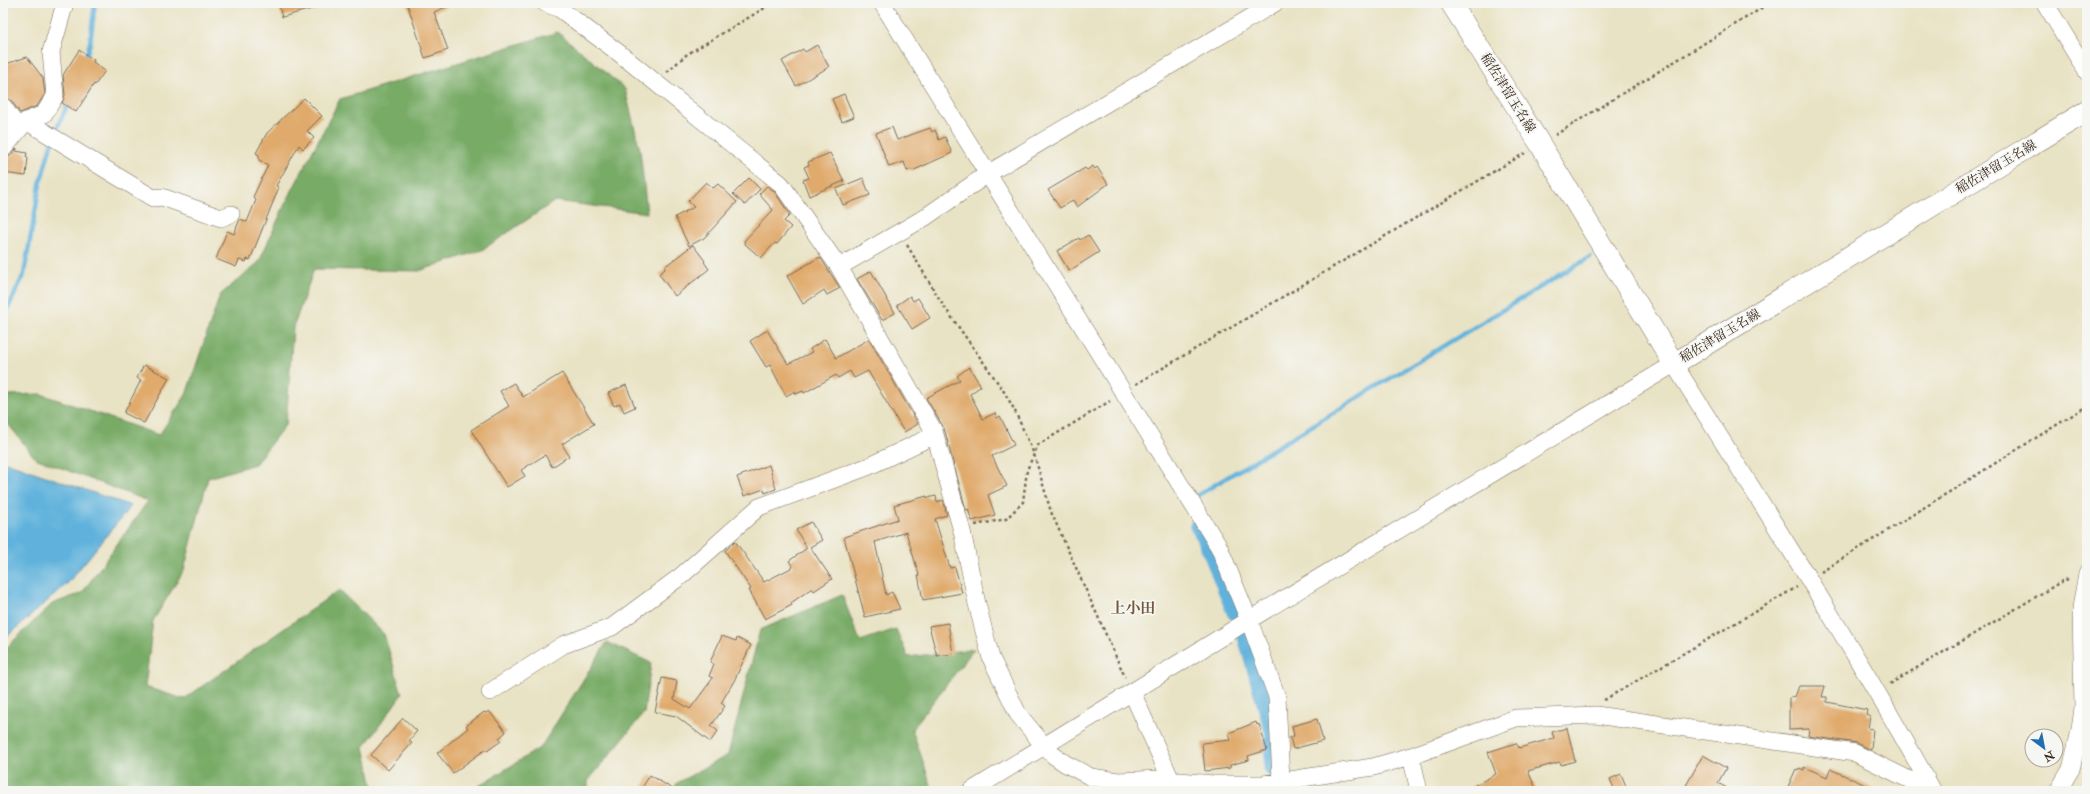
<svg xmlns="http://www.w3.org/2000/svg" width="2090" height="794" font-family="'IM FELL Double Pica','Noto Serif JP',serif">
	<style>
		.forest { fill: #78ab66; stroke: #5a6a42 }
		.water { fill: #61b2dc; stroke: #4e6e7d }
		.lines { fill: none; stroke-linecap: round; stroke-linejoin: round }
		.stream { stroke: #61b2dc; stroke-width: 4.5 }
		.canal { stroke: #61b2dc; stroke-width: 17 }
		.building { fill: #e0aa6c }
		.minor-casing { stroke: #786b58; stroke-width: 18 }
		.major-casing { stroke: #786b58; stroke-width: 22 }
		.path { stroke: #786b58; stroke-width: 2.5; stroke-dasharray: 3 3; stroke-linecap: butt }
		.minor { stroke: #fff; stroke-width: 17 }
		.major { stroke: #fff; stroke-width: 21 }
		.labels { text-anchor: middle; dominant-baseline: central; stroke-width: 3.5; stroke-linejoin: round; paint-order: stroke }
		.street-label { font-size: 13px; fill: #3b2a1e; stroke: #f6f6f2 }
		.quarter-label { font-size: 15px; font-weight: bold; fill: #755739; stroke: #f6f6f2 }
	</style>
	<rect width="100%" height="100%" fill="#f6f6f2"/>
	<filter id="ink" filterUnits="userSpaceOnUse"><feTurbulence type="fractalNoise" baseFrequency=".025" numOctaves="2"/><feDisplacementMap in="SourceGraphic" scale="8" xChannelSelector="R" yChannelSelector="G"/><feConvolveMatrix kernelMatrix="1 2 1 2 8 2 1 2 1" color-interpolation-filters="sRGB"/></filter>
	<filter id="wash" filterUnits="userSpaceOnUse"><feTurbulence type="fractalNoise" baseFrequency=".012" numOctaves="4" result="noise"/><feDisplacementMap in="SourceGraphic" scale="16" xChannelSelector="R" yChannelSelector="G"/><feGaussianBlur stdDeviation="0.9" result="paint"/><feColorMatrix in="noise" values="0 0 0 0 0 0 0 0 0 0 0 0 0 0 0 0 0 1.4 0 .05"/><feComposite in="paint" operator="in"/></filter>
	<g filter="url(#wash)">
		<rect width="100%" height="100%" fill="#e9e3c5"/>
		<path class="forest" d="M558,32L625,89L640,150L647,213L555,201L482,250L419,271L314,269L293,328L286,424L255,464L208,478L184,570L153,621L145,687L184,699L339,590L384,634L402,694L364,747L374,791H3V651L52,604L82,593L148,501L35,458L5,420L9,395L41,394L159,435L186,395L220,295L259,262L285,204L340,99Z
			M842,595L860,641L896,629L908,657L974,649L912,729L933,791H673L677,783L728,755L760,630Z
			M607,642L651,663L644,713L588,781V791H471L541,747Z"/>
		<path class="water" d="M3,461L131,506L67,584L3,640Z"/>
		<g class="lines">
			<path class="stream" d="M85,60L90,43L95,3
				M54,134L69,102
				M3,319L24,274L40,184L52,141
				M1198,495L1590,257"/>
			<path class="canal" d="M1198,526L1204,535L1235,612
				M1246,637L1274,734L1272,768"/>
		</g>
		<g id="blocks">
			<path class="building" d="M278,3H319V7L282,17Z
				M407,3H456L434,12L448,50L425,58Z
				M817,45L829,67L796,86L782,61L803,49L805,52Z
				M79,50L94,60L93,62L105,71L95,85L94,84L76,112L62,103L65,95L63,75Z
				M27,57L43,78L45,94L37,106L20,113L11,100L3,96V65Z
				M844,94L854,117L842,122L832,99Z
				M304,98L322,116L307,131L314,138L303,149L299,145L276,186L279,187L250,260L247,259L246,262L239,260L236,267L216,259L227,231L234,234L240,219L247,222L256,200L253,197L268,165L259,160V155L256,153L267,133Z
				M892,127L897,140L930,128L932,132L935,130L939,140L945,137L952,153L912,171L911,169L907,171L904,162L889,167L876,133Z
				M17,148L16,151L27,153L26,157H28L26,176L3,173V159L10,156Z
				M830,153L844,181L809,196L803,180L809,178L804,167L809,165L808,162Z
				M1093,166L1095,169L1097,167L1108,184L1077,207L1073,200L1060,208L1048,190L1085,168L1087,170Z
				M749,178L760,189L745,205L733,194Z
				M863,178L870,195L843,205L836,189Z
				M706,182L713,188L718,184L737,202L704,238L689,246L675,217L694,207L688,201Z
				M767,186L774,191L790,215L784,221L791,227L777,244L775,243L761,258L745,244L744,241L773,210L759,194Z
				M1088,235L1099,252L1069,271L1057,251L1079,238L1080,240Z
				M693,245L705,261L704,262L709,269L675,296L659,274L665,269L664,267Z
				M820,257L840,288L827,295L824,290L803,304L787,276Z
				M871,271L895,313L882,320L857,279Z
				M910,296L913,301L918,298L930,318L912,329L897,305Z
				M767,330L788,364L812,352L810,349L825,339L836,358L869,339L918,424L904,432L868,371L854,378L850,371L838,378L836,375L804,393L803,391L796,394L795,391L786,396L770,365L766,367L750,341Z
				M144,365L169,378L144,423L124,413L141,380L137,378Z
				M969,367L981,386L970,394L983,419L995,413L997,418L1000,416L1014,445L992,456L1007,486L988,495L995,515L972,521L968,509L966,510L944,428L926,398L960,380L957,376Z
				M562,373L594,424L562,444L569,456L552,467L545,455L521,470L525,476L507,487L471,430L509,406L500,391L514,383L523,397Z
				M626,385L635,407L624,412L620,403L614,406L608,393Z
				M769,465L776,489L765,493L764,489L744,496L737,477Z
				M927,496V498L936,496L937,502L943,500L947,515L935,519L950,568L955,567L962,593L923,600L918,575H919L906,532L875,542L886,595L892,592L900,609L865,617L844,537L898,519L894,505Z
				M811,522L822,540L810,547L832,579L814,591L812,588L791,603L792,605L765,619L749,590L751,589L725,551L735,541L764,582L793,567L789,561L807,548L796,530Z
				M948,623L953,654L937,656L929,626Z
				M722,636L736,641L737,638L751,645L734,681L721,703L725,706L711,726L718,731L710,742L676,716L655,712L662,678L677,681L674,699L690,709L713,678L709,676L714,664L710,662Z
				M1799,686H1825L1822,697H1827V702L1867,710L1866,714L1870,716L1868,728L1873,729L1871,750L1857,743L1808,736L1809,729L1789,730V698L1795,697Z
				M489,711L506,732L499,738L501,741L487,751L486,749L453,773L437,753L468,728L466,726L484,712L486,713Z
				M403,718L417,731L409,741L412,743L388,770L371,755Z
				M1317,719L1323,741L1293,749L1290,737L1294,736L1292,726Z
				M1256,722L1257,725L1259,724L1267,750L1248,756L1249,760L1230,765V768L1205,771L1202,743L1231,740L1229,733Z
				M1567,728L1575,761L1561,765L1560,762L1528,771L1537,791H1464L1496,774L1488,752L1516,743L1519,748L1554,738L1552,732Z
				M1703,755L1726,768L1718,783L1732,791H1683Z
				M1804,767L1827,777L1830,769L1879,791H1786L1796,769L1798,770L1799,768L1804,770Z
				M1621,774L1628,791H1615L1610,779Z
				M650,775L676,791H640Z"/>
		</g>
	</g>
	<g filter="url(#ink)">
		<use href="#blocks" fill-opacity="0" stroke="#786b58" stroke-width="1"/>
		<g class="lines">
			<defs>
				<path id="minor" d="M545,3L560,9L619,53L781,184L839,267L934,431L962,531L977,604L991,658L1018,714L1045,747L1053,755L1066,764L1091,777L1118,781L1158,779L1213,784H1264L1373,767L1411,756L1516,718L1596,715L1855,753L1932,791
					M882,3L1219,547L1249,620L1277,697L1281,780
					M2045,3L2087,72
					M3,106L19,129
					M26,121L153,198L162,197L221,218L231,214
					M3,149L26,121L44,114L55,96L51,52L65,3
					M839,267L924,218L989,173L1275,3
					M490,692L563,645L612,627L681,576L759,507L867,467L935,435
					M1132,692L1171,780
					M1411,756L1419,791
					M971,791L1249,620L1674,364C1762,505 1853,645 1933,791
					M2058,791L2071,769L2079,735L2083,708L2081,608L2087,573"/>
				<path id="major" d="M1451,3L1540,144L1674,364L2087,111"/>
			</defs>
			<use href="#minor" class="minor-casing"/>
			<use href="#major" class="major-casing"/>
			<path class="path" d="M667,72L686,55L773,3
				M1555,135L1770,3
				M907,245L943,305L1003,390L1014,409L1034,454L1051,512L1125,677
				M1136,384L1525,153
				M975,525L1006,519L1023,502L1027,470L1038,445L1110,401
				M1821,572L2087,406
				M1890,684L2064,580L2070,579
				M1604,700L1797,587"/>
			<use href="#minor" class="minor"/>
			<use href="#major" class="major"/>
		</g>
	</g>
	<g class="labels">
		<g class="street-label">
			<text transform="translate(1508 93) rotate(58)">稲佐津留玉名線</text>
			<text transform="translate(1996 167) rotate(-31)">稲佐津留玉名線</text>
			<text transform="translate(1720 336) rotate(-31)">稲佐津留玉名線</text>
		</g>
		<g class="quarter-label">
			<text x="1133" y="608">上小田</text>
		</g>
	</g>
	<rect width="2090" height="794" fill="none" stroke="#f6f6f2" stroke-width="16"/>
	<g transform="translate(2044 748) rotate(148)"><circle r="19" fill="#f6f6f2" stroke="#aba49d"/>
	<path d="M0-3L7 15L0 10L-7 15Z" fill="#1f6fb2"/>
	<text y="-6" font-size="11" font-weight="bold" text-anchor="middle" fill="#3b2a1e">N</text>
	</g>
</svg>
